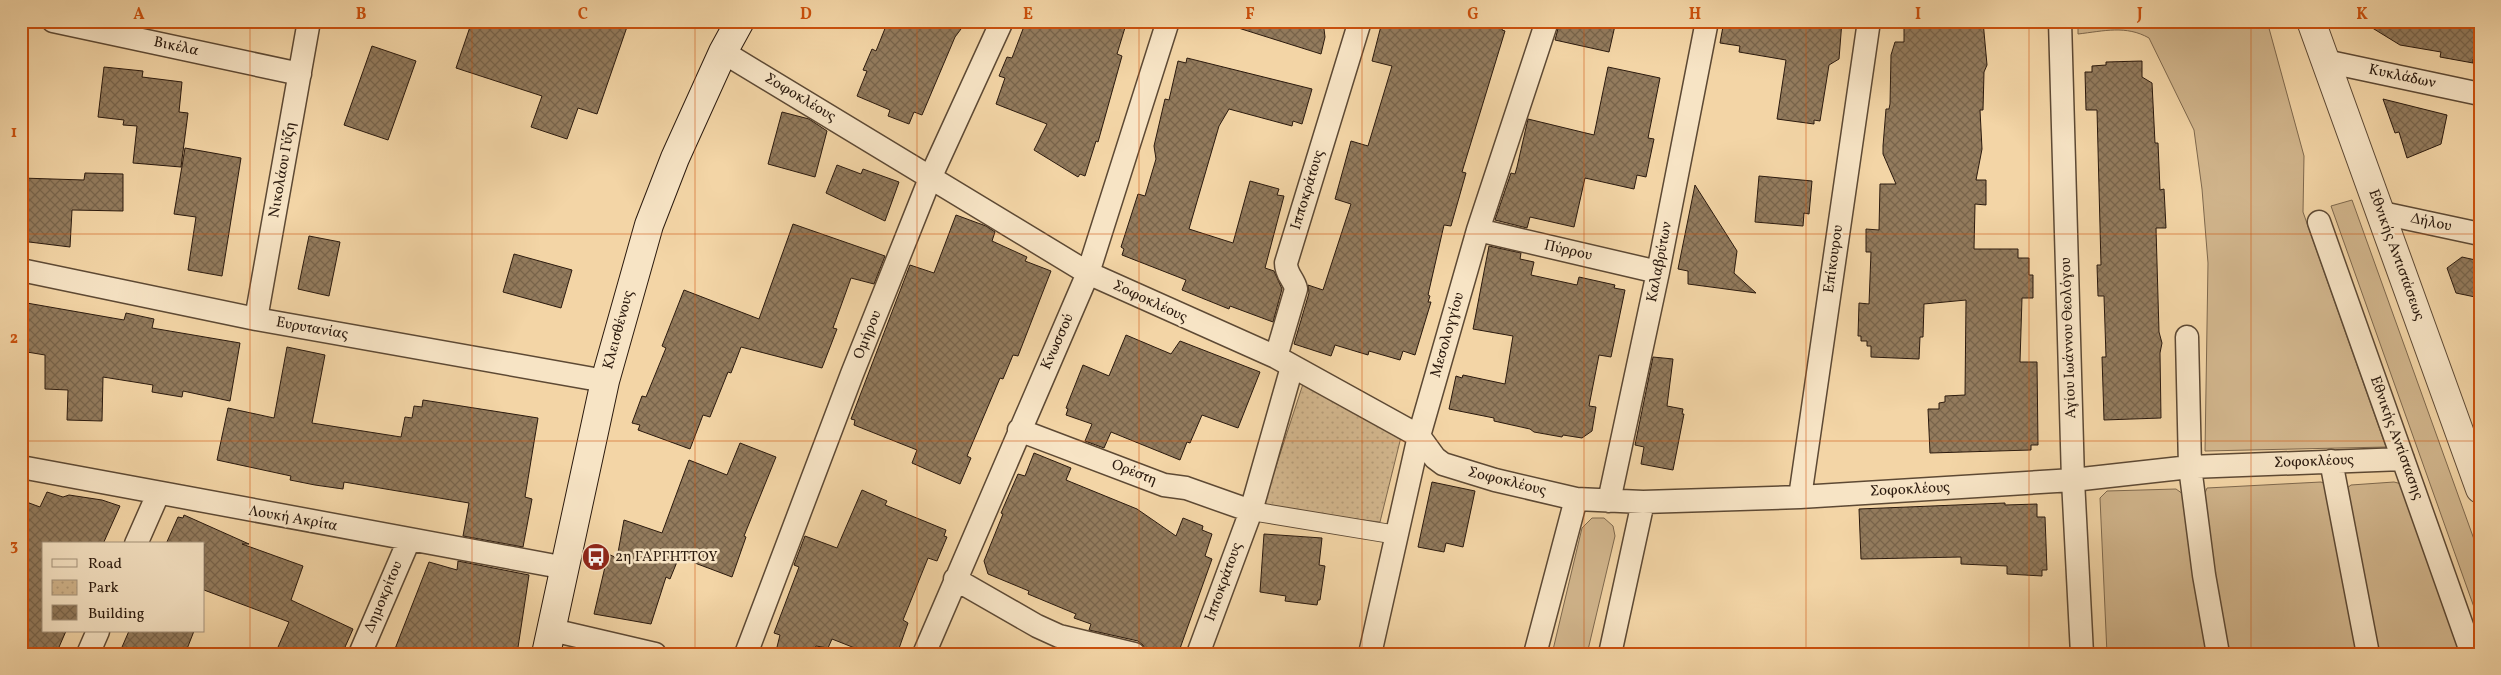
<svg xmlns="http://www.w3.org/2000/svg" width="2501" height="675" font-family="Vollkorn,serif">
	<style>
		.green { fill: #d1b58c; stroke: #7e684d }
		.park { fill: url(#park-dots); stroke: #7e684d }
		.building { fill: url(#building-cross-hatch); stroke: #2b1a0e }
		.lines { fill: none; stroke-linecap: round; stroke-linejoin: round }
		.pedestrian-casing { stroke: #5d4934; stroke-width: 20 }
		.minor-casing { stroke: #5d4934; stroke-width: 25 }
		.tertiary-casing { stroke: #5d4934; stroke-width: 30 }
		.secondary-casing { stroke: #2b1a0e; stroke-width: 30 }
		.pedestrian { stroke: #f7e4c5; stroke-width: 18 }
		.minor { stroke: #f7e4c5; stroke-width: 22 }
		.tertiary { stroke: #f7e4c5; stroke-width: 28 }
		.secondary { stroke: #f7e4c5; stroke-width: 28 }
		.grid { fill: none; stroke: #cc500c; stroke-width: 1; stroke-opacity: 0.55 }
		.labels { text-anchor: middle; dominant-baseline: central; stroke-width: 5; stroke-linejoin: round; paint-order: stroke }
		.street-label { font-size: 15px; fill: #2b1a0e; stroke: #f7e4c5 }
		.poi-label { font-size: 15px; fill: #2b1a0e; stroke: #f7e4c5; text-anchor: start }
		.neatline { fill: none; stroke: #cc500c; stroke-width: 2 }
		.grid-label { font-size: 16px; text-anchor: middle; font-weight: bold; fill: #cc500c }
	</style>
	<defs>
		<pattern id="park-dots" width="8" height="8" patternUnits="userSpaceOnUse" patternTransform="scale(1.25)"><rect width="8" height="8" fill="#d1b58c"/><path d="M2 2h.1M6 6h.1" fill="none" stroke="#b49b78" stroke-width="1.8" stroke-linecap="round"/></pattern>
		<pattern id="building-cross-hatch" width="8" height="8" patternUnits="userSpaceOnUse" patternTransform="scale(1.25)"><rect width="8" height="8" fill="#937b5d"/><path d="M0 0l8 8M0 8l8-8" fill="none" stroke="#78644b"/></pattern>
	</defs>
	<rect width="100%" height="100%" fill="#f3d5a6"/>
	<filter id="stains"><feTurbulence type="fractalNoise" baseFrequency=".004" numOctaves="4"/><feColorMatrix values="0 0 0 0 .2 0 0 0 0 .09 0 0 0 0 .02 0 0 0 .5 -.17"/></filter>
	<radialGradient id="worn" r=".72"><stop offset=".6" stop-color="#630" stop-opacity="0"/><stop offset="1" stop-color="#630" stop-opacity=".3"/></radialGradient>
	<path class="green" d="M2078,21H2267L2304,156L2303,212L2386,447L2205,451L2208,263L2202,189L2194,130L2149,38C2126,25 2104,31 2078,34Z
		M2352,200L2480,556V624L2331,206Z
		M2321,482L2326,484L2360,654H2225L2213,570L2205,493L2207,488Z
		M2394,482L2402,484L2461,654H2378L2347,488L2351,485Z
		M2176,489L2183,494L2207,654H2107L2100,498L2107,491Z
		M1592,518H1604L1613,526L1615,536L1587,654H1552L1582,528Z"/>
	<path class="park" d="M1303,384L1401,437L1380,522L1281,510L1264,503Z"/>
	<path class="building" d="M472,21H629L597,114L578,108L567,139L531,127L542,96L456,68Z
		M888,21H967L955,37L922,115L914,112L909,124L888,116L890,110L857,96L867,71L863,70L872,49L876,51Z
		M1026,21H1072L1089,28L1092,21H1127L1117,54L1122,56L1098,142L1096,141L1085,176L1080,174L1078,177L1034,150L1047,124L996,104L1005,78L999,76L1007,57L1012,58Z
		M1233,21H1323L1325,37L1321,54L1232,26Z
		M1402,21H1504L1502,30L1505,31L1462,172L1466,173L1451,226L1444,225L1428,295L1430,296L1428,302H1431L1415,355L1403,351L1400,360L1369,351L1368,355L1335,345L1331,356L1294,344L1309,293L1308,285L1323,290L1351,204L1335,199L1351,141L1368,146L1392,66L1372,61L1382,22L1400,27Z
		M1560,21H1616L1609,52L1555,40Z
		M1724,21H1842L1839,59L1829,65L1820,121L1814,120V124L1777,119L1786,60L1739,52L1740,46L1720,43Z
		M1904,21H1983L1987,65L1984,72L1983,110H1980L1982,149L1976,180H1986V205L1975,204L1974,249H2018V258H2029V275H2033V298H2022L2020,362H2037L2038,445H2031V450L1930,453L1928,409H1939V403L1945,402V396L1965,395L1966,300L1924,304L1923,337H1920L1919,359L1871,357V346H1867V341H1861V336H1858L1859,303L1869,304L1871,252H1866V229L1879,230L1880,184H1896L1883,154V146L1886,109H1889L1890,104L1891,55L1895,42H1904Z
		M2361,21H2480V60L2473,59V63L2440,57L2441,52L2400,45Z
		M372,46L416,61L388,140L344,125Z
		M1187,58L1312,89L1302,124L1293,121L1292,126L1229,109L1219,126L1189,229L1233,243L1250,181L1279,189L1277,195L1284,196L1265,268L1274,271L1282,289L1273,322L1230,306L1229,309L1182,290L1186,280L1122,255L1124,249L1121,247L1138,194L1145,196L1156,159L1154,146L1165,99L1169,100L1178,61L1186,63Z
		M2142,61V77L2152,83L2155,143H2158L2160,190L2164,189L2166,228H2156L2159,332L2162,343L2160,353L2161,418L2104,420L2102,357H2106L2104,296H2098L2097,265H2101L2097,110H2086L2085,72H2092V66L2106,65V62Z
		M104,67L143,71L142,77L182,82L179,112L188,113L181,167L133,163L137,126L123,125L124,120L98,117Z
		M1608,67L1660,78L1648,138L1654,139L1646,177L1637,175L1634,189L1585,178L1574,227L1530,217L1527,228L1495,220L1511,173L1515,174L1517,167L1528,119L1594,135Z
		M2383,99L2447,115L2441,144L2407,158L2399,132L2395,133Z
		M782,112L809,119L827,131L815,177L768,164Z
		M185,148L241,158L222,276L188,270L196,217L174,214Z
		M837,165L861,174L863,169L899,182L885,221L826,193Z
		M85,173L123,174V211L72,210L70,247L21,241V178L84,180Z
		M1759,176L1812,181L1809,214L1804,213L1803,226L1755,222Z
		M1695,185L1737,251L1734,273L1756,293L1688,284V271L1678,269Z
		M956,215L986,226L995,232L992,241L1027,257L1025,261L1051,271L1018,356L1013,355L1003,379L1000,378L967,456L971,458L960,484L912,463L917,450L854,425L855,420L851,419L910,265L934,273Z
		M793,224L885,256L874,284L851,278L833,328L837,329L822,368L741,347L731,373L728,372L710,417L703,415L690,449L638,430L640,425L632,423L642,396L646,397L666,348L662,346L684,290L759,319Z
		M309,236L340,242L329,296L298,289Z
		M1489,246L1521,253L1520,259L1534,262L1531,275L1577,285L1579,277L1615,285L1614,288L1625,290L1611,357L1599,355L1589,406L1596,407L1592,431L1582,438L1563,435L1562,437L1534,432L1530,429L1494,421V418L1449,409L1456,376L1462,378L1463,375L1505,384L1513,336L1473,329Z
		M514,254L572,270L561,308L503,292Z
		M2462,257L2480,261V298L2456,293L2447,268Z
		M21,302L124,320L126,313L154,319L152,328L240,343L230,401L183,391L182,397L152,392L153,385L103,377L102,421L67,420L68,390L45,389V355L21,351Z
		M1126,335L1171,354L1180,341L1260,372L1238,428L1202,415L1190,443L1187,442L1180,460L1111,432L1104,448L1085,441L1092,424L1066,415L1068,409L1066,408L1083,365L1109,376Z
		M287,347L325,355L312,423L401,437L405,417L412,418L414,406L422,407L423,400L538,418L525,497L532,499L523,547L463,536L469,503L344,482L343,489L315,485L290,480L291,476L217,460L228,408L274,418Z
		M1653,357L1673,359L1667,406L1683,409L1682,414H1684L1673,470L1641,464L1644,447L1635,445Z
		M740,443L776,457L744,536L746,537L732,577L679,557L670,579L666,577L651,624L594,614L608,554L617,558L624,520L662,533L689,460L727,475Z
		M1034,453L1071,468L1066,480L1137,509L1176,536L1183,518L1203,526L1202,530L1212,534L1205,556L1212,559L1178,654H1147L1143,645L1138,641L1089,630L1091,624L1074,618L1076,614L1028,594L1029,591L988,574L984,561L1003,514L1001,513L1018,474L1025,476Z
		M1432,482L1475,491L1463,547L1446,543L1444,552L1418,547Z
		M862,490L887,501L885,505L946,530L944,536L947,537L937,561L928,558L903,620L908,623L897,654H870L832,639L828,648L816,646L815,649H800L799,654L776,651L780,635L774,633L799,567L794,565L805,536L837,548Z
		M47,492L63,497L69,495L102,500L120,506L103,544H44V631H66L56,654H21V500L40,507Z
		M2005,503V505L2037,504V517H2045L2047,570H2042V576L2007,574V566L1961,564V557L1861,559L1859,509Z
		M184,515L249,544H242L303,566L291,600L353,629L342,654H275L289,622L204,590V544H166L178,517L183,518Z
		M1264,534L1322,538L1319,565L1325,566L1320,600H1318L1317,605L1285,601L1286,596L1260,592Z
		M458,561L529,575L517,654H393L429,562L457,570Z
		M129,631H194L185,654H119Z"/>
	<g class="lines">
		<defs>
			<path id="pedestrian" d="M1251,511L1397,535"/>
			<path id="minor" d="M53,21L300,74
				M2060,21L2073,480L2082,654
				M723,52L1088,273L1276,357L1419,436L1435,458L1443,464L1495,480L1576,499L1643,502L1800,497L2073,480L2190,467L2403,459
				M2325,61L2480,94
				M2382,213L2480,234
				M2319,222L2472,654
				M1478,230L1658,272
				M21,270L256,319L605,381
				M256,319L309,21
				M2187,337L2190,467L2204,575L2218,654
				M1276,357L1296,289C1294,279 1286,275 1286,263L1360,21
				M1019,430L1164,485L1186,488L1251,511
				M2331,461L2368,654
				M21,467L566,568
				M1800,497L1869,21
				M1609,501L1658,272L1707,21
				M136,544L158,494
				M955,579L1037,626L1059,636L1134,654
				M552,630L655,654
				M88,654L98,631
				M360,654L409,540
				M746,654L852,374L931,176L1002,21
				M924,654L1088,273L1168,21
				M1198,654L1251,511L1292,367
				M1370,654L1419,436L1478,230L1547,21
				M1535,654L1576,499
				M1610,654L1643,502"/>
			<path id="tertiary" d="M2311,21L2480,489"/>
			<path id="secondary" d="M546,654L605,381L649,225L675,158L723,52L740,21"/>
		</defs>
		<use href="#pedestrian" class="pedestrian-casing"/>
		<use href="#minor" class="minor-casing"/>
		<use href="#tertiary" class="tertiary-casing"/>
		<use href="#secondary" class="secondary-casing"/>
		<use href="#pedestrian" class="pedestrian"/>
		<use href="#minor" class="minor"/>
		<use href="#tertiary" class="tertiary"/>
		<use href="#secondary" class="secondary"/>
	</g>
	<path class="grid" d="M250,21V654M472,21V654M695,21V654M917,21V654M1139,21V654M1362,21V654M1584,21V654M1806,21V654M2029,21V654M2251,21V654M21,234H2480M21,441H2480"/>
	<defs>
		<symbol id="bus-disc" viewBox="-11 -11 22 22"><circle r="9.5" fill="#8f2418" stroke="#f7e4c5"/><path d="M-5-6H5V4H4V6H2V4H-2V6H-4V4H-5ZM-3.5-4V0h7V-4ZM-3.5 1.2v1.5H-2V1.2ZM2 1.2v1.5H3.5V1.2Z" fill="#fff"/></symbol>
	</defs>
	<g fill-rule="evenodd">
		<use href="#bus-disc" x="580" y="541" width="32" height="32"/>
	</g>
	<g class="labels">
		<g class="street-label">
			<text transform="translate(176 47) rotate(12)">Βικέλα</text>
			<text transform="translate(2402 77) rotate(12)">Κυκλάδων</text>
			<text transform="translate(800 98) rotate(31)">Σοφοκλέους</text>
			<text transform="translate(283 170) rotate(-80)">Νικολάου Γύζη</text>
			<text transform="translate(1308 190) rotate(-73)">Ιπποκράτους</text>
			<text transform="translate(2431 223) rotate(12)">Δήλου</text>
			<text transform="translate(1568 251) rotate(13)">Πύρρου</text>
			<text transform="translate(2396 255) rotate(70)">Εθνικής Αντιστάσεως</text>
			<text transform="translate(1834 259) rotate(-82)">Επίκουρου</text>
			<text transform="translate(1660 262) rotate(-79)">Καλαβρύτων</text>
			<text transform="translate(1150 302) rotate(25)">Σοφοκλέους</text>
			<text transform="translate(312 329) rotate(10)">Ευρυτανίας</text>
			<text transform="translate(619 330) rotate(-75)">Κλεισθένους</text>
			<text transform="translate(868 335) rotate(-68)">Ομήρου</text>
			<text transform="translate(1448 335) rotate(-74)">Μεσολογγίου</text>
			<text transform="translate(2069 338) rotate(-92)">Αγίου Ιωάννου Θεολόγου</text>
			<text transform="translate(1058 342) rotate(-66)">Κνωσσού</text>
			<text transform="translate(2396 438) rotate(70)">Εθνικής Αντίστασης</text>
			<text transform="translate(2314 462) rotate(-2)">Σοφοκλέους</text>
			<text transform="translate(1134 473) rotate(21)">Ορέστη</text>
			<text transform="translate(1507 482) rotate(14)">Σοφοκλέους</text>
			<text transform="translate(1910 490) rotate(-3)">Σοφοκλέους</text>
			<text transform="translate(293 519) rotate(10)">Λουκή Ακρίτα</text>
			<text transform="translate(1224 582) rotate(-70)">Ιπποκράτους</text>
			<text transform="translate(384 597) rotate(-67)">Δημοκρίτου</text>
		</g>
		<g class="poi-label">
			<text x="615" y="557">2η ΓΑΡΓΗΤΤΟΥ</text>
		</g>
	</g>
	<rect width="2501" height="675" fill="none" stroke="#f3d5a6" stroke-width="55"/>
	<rect x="42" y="542" width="162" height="90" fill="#f7e4c5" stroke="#a5937c"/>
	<rect x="52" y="559" width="25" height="8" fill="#f7e4c5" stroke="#a5937c"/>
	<text x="88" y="568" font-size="15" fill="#2b1a0e">Road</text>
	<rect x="52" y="580" width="25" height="15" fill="url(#park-dots)" stroke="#a5937c"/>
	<text x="88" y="592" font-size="15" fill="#2b1a0e">Park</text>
	<rect x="52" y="605" width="25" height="15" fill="url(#building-cross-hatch)" stroke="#a5937c"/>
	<text x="88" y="618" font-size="15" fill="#2b1a0e">Building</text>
	<rect x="28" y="28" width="2446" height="620" class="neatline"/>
	<g class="grid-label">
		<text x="139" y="19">A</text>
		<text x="361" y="19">B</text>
		<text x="583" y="19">C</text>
		<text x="806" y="19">D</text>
		<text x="1028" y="19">E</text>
		<text x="1250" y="19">F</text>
		<text x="1473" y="19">G</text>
		<text x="1695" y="19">H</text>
		<text x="1918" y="19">I</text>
		<text x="2140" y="19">J</text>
		<text x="2362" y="19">K</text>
		<text x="14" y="137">1</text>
		<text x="14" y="343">2</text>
		<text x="14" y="550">3</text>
	</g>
	<rect width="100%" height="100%" filter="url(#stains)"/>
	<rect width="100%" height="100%" fill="url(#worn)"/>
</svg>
